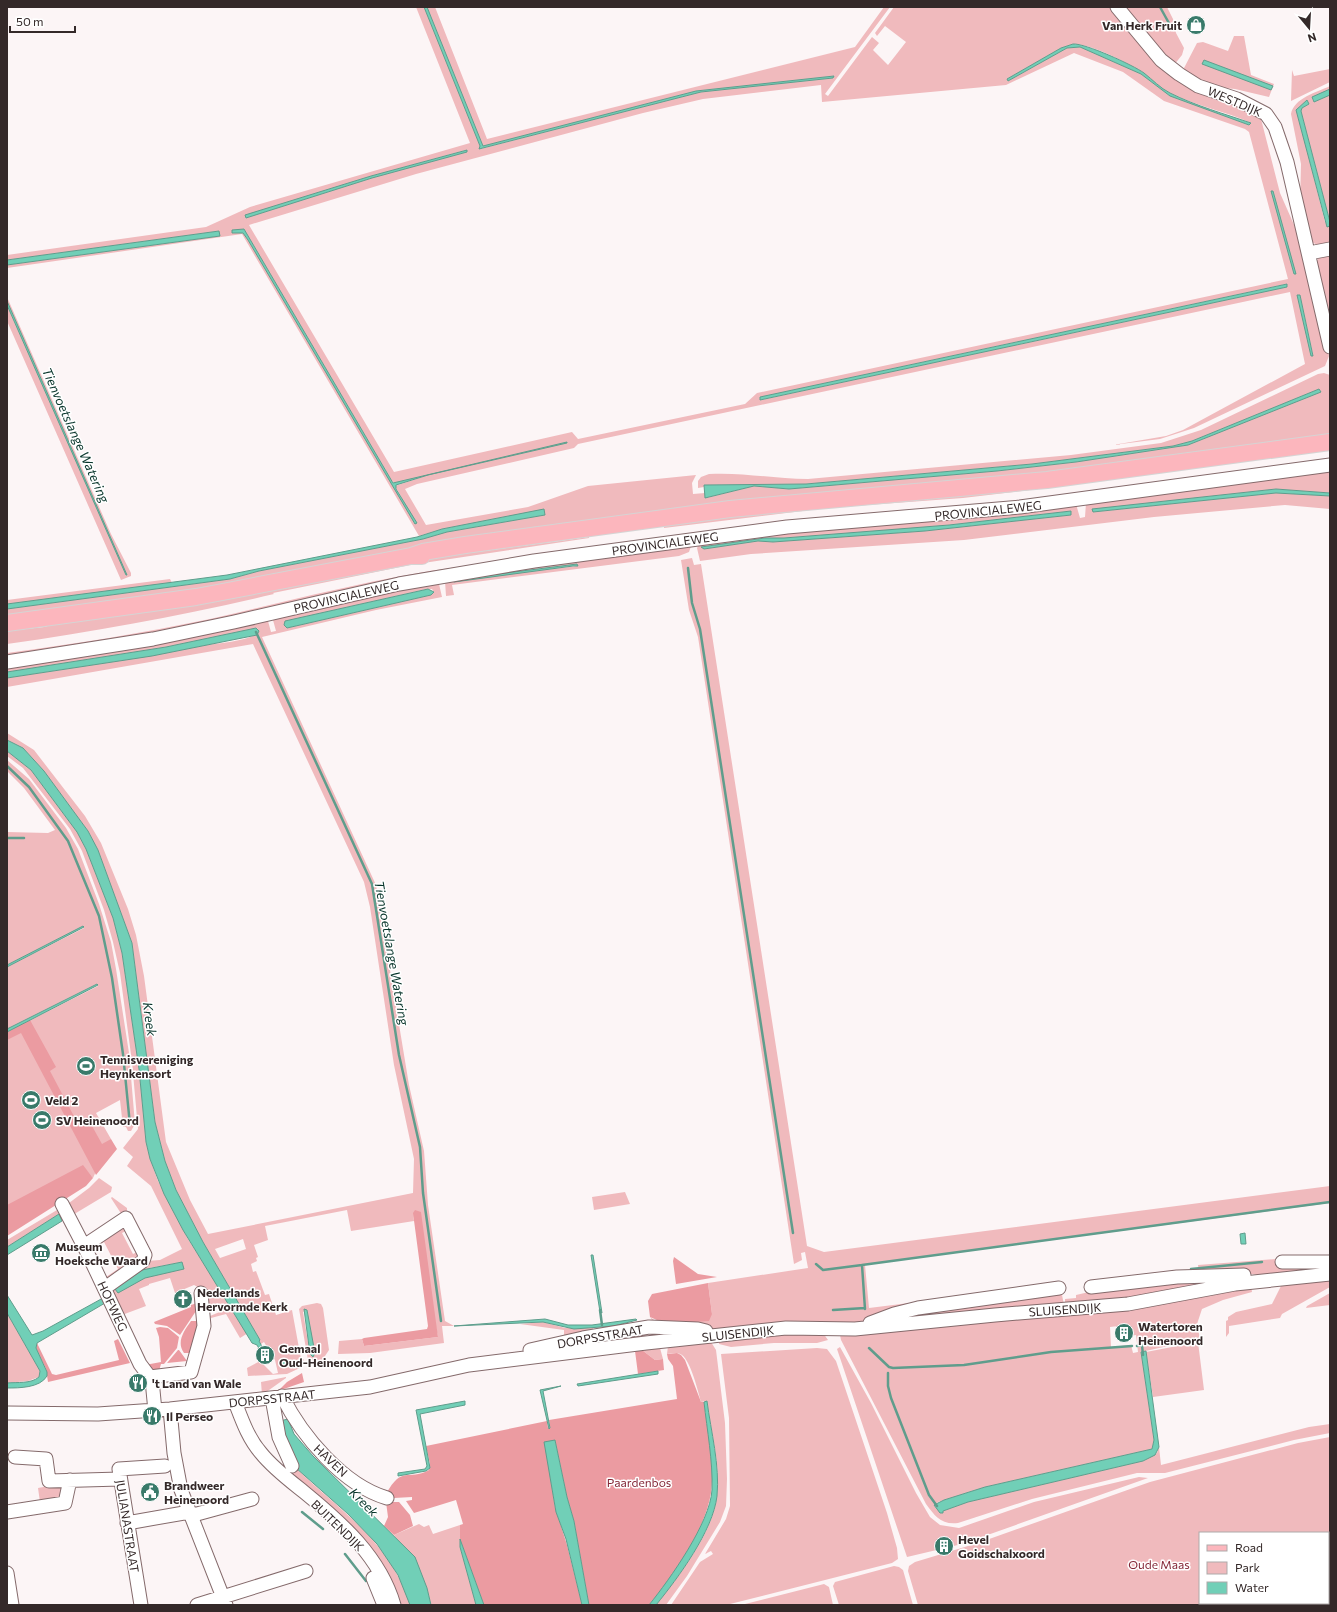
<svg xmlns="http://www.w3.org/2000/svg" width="1337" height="1612" font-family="Commissioner,sans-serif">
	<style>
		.green { fill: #f0babd; fill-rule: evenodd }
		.forest { fill: #eb9ba1 }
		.water { fill: #71cfb7; stroke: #5f9d8c }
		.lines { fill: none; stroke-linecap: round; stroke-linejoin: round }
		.stream { stroke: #5f9d8c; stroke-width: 2.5 }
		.minor-casing { stroke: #846a6b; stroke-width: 15 }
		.major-casing { stroke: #d6d4d4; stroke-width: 18 }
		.minor { stroke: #fff; stroke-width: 13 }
		.major { stroke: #fcb6bd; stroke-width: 16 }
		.labels { text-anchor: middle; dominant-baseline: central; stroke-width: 3; stroke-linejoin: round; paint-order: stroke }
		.poi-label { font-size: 12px; font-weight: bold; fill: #342929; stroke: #fff; text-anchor: start }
		.street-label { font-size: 12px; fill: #342929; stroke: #fff }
		.park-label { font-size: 12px; fill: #842737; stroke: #fff }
		.water-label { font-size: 13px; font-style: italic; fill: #08352b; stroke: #fff }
	</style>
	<rect width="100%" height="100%" fill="#fcf5f6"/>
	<path class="green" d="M416,7H424L480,146V149L701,92L833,78L834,76L696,91L483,146L427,7H435L487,139L855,47L884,7H890L825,94L828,96L872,37L879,43L873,50L888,65L906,42L885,26L877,36L875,33L894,7H1112L1160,61L1249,108L1261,119L1280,193L1306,252L1329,356L1325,366L1194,428L1160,439L1113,445L1166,436L1183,430L1305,364L1290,292L578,444L574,448L417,484L405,489L426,525L528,507L588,486L696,475L692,483L693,494L705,493L706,498L754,486L789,489L997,471L1076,462L1188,445L1320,392L1319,389L1192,441L1173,446L1032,464L806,484L704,485V487L698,488V481L701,477L709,474C742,472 775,479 808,479L1071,455L1161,443L1201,430L1318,374L1324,373L1330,375V438L283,576L7,618V609L230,579L259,571L423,539L447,532L545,515L544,510L442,529L419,536L242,234L7,268V265L219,236V231L7,260V255L206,227L250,207L470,143ZM1073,44C1088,43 1125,61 1138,70C1150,76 1158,88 1170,93C1196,106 1225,111 1251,123L1249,125L1170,96L1141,74L1080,47L1067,48L1008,81L1007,79L1061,48ZM1074,53L1123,72L1164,101L1245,129L1249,132L1288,279L757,393L745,404L578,439L572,432L394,472L249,225L416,174L643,113L703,99L821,85L822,102L1006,85ZM466,150L467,152L372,178L246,218L245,216L371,176ZM1272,191H1273L1295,274H1294ZM244,229L392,481L395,483L428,475L395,486L416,523L256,252L244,234L239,232ZM1286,284L1287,287L761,400L760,397ZM1298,295H1300L1313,355L1311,356Z
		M1127,7H1167L1173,19L1176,33L1184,48L1182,55L1174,65L1132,18Z
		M1234,36H1244L1251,75L1274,84L1269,97L1235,89L1212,87L1183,70L1197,43L1203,42L1228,51Z
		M1330,69V82L1291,101L1292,70L1294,76Z
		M1330,86V89L1312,98L1314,102L1330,95V222L1301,111L1302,108L1309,104L1307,100L1297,111L1325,222L1330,226V246H1319L1312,242L1300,203L1301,164L1291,114C1294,98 1317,92 1330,86Z
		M1330,254V322L1316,263L1319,257Z
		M7,297L111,534L131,573V576L121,580L7,321V305L127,575L7,301Z
		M1330,469V493L1276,489L1093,510L1094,512L1276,493L1330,496V509L1285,505L1154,517L964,540L751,554L700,561L697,548L701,541L1076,504L1080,518L1085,517L1086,503ZM1071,511V515L925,531L773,542L758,541L704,549L702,547L765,538H784L922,528Z
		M1072,485L963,498L827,508L664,528V526L777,511Z
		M589,537V538L410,565L273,593L274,594C185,615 97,631 7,644V631L44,627L65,621L461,554Z
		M691,546L689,552L679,556L452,585L454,595L446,596L445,581L448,578ZM577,564V566L453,581L456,579Z
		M692,558L694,565L701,564L807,1246L824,1252L1330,1186V1203L865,1265L869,1308L909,1303L910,1307L865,1320L855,1325L715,1330L654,1323L650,1317L654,1320L712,1314L708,1283L808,1268L805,1252L801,1253L802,1260L794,1264L698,637L689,610L681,560Z
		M491,563L178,629L7,656V653C75,644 143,633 210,619C303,598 396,572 491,563Z
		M170,579L172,583L7,604V600Z
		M439,584L442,597L376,610L262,637L376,885L409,1085L424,1151L428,1205L445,1321L454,1326H442L444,1343L370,1353L338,1354L339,1341L362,1339L364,1346L438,1337L413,1213L414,1221L351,1231L347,1210L265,1226L268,1240L254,1245L258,1257L256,1258L257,1261L251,1264L253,1272L256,1271L265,1295L269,1294L276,1315L292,1310L301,1359H304L302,1367L287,1374L248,1376L247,1368L260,1361L273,1374L278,1373L275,1360L264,1342L261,1344L259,1341L260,1340L203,1242L176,1190L165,1161L155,1122L132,943L98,850L88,831L44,771L23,748L7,740V733L34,750L85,816L101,843L128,909L136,935L144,976L166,1142L190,1200L208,1234L413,1193L414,1159L394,1065L370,907L364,882L253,644L7,687V678C74,668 140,658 206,645C220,643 249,641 259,632L257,628L166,647L15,671L7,672V665L264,619L268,621L271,632L276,631L273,620L276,616L362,595ZM427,589H432L434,592L431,595L287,628L284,625L286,621ZM243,1239L246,1249L220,1258L215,1249Z
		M7,751L31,770L77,832L86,849L113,918L122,953L139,1069L146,1142L150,1159L158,1181L188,1239L248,1333L240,1338L226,1314L211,1318L210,1316L222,1311L221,1306L210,1310L207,1301V1292L194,1285L175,1293L170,1278L149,1284V1285L139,1289L146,1306L122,1315L111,1289L147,1261L160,1260L182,1249L151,1186L127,1166L133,1157L123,1148L138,1129L132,1062L120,973L113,942L104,910L82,851L70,829L23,768L7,756ZM182,1262L183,1269L149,1276L127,1286L150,1268Z
		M7,760L29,779L66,828L78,849L99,904L111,942L116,969L129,1053L135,1124L131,1131H128L126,1127H123L120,1100L96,1113L111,1139L93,1178L87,1171L7,1216V1032L98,986L97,984L7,1029V967L84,928L83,926L7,965V832L48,833L55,830L24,788L7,771Z
		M99,1178L112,1187L111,1192L71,1216L69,1203L89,1188Z
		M625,1192L630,1204L594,1210L592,1197Z
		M112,1197L127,1208V1212L122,1215L111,1198Z
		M57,1210H60L67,1218L62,1221L59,1214L7,1247V1240Z
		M120,1225L128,1230L122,1233L133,1254L139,1251L141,1257L124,1266L123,1269L109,1282L106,1277L118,1269L104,1242L92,1249L91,1244Z
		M1276,1259L1277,1264L1294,1262L1330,1271L1264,1276L1252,1274L1199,1273L1198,1265Z
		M1239,1277L1156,1296L1065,1305V1299L1076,1298V1295L1089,1292Z
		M1330,1278V1287L1282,1314L1280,1318L1229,1326V1333L1226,1337V1321L1228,1320V1317L1236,1312L1272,1304L1282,1284Z
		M1251,1286L1252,1292L1223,1300L1202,1309L1197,1324L1200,1339L1195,1337V1340L1141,1352L1154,1440L1152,1449L985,1487L938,1502L934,1505L938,1510L943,1511L968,1502L1143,1461L1157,1453L1159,1447L1161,1465L1309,1427L1330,1424V1433L1294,1440L1165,1473H1137L1032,1499L958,1523C941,1525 935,1516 926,1504L841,1340L840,1335ZM1128,1325L1130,1336L1136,1335L1138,1352L1133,1353L1131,1345L1111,1347L1110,1327Z
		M1061,1290L1064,1305L874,1324L898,1315Z
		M1330,1293V1305L1306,1308L1307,1306Z
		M317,1303L321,1304L323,1308L329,1350L323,1359L312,1363L308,1360L299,1309L302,1306ZM307,1310L314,1356L310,1354L303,1312Z
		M7,1313L40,1371L39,1377L28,1381L7,1383Z
		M543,1322L565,1328H593V1329L564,1339V1330L520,1324Z
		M823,1333L828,1340L817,1343H774L731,1347L719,1344V1341L762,1334Z
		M711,1342L716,1350L725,1423L727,1479L726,1506L720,1522L687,1576L666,1605H656C679,1576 713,1533 717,1496C721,1465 711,1432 707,1401L701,1402C698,1391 691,1362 682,1355C678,1352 672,1353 667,1354L668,1346Z
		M1198,1342L1204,1390L1153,1397L1146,1352Z
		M635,1347L660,1348L663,1359L655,1360L642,1350L635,1351Z
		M840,1347L871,1403L916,1493L930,1517L940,1525L959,1528L1034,1502L1139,1477L1148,1478L962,1544L907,1557L837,1349Z
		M817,1348L827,1349L836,1361L887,1513L897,1548L898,1559L892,1563L726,1605H671L700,1562L713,1554L711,1551L705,1554L726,1519L730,1506L729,1418L721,1354Z
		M286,1377V1378L262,1395L261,1382Z
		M1330,1437V1605H918L908,1571L909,1566L915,1562L978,1543L1150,1482L1298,1443ZM1200,1533H1328V1603H1200Z
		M296,1468C341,1512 390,1541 410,1605H396L382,1572L282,1472Z
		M49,1486H63L61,1498L40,1502L38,1488Z
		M419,1524L424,1527L429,1525L433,1534L460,1525V1547L476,1605H431L427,1588L394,1535Z
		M894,1566L899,1567L903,1570L913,1605H839L833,1586L835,1582Z
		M824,1584L829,1587L833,1605H741Z"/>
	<path class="forest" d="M30,1020L56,1067L50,1071L77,1122L87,1117L102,1144L111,1139L117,1149L96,1175L21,1033L7,1040V1032Z
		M83,1165L93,1178L86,1186L7,1236V1205Z
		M415,1210L421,1212L438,1337L364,1346L362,1339L364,1338L427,1329L428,1326L413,1213Z
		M674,1257L698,1274L717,1277L676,1284L673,1261Z
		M708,1283L712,1314L709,1321L666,1324L650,1317L648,1301L652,1294Z
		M197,1303L198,1308L180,1335L167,1326L155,1324L154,1322L191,1307V1305Z
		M191,1321H196L199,1325L190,1353H184C176,1342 184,1331 191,1321Z
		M160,1327L168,1328L179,1337L177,1348L164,1364H161L159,1371L148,1370L145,1365L161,1362L159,1337L156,1328Z
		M118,1339L130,1363L48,1382L46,1369L36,1348L37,1343L52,1374L56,1375L119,1360L114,1341Z
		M178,1350H179L187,1361L167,1363Z
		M642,1350L655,1360L663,1359L664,1370L638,1374L635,1351Z
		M677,1353L681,1355L685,1360L701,1402H704C707,1427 715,1468 711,1493C705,1531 673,1576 649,1605H589L574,1521L567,1497L555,1440L550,1475L555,1507L567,1545L582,1605H484L460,1539V1525L463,1524L456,1500L414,1513L406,1501L412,1500V1497L394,1498L386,1494C403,1464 407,1482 429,1470L430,1464L426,1446L547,1421L548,1428H550L549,1420L677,1399L673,1366L668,1359L667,1354Z
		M302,1373L304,1382L278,1391L287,1382Z
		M386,1502H399L410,1515L413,1526L394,1535L384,1526L388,1517Z"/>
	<path class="water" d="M424,7H427L483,146L696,91L834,76L833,78L701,92L479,149L480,146Z
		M1073,44C1085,43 1133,65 1144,73C1153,80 1160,88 1170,93C1196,106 1225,114 1251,123L1249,125L1170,96L1141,74L1080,47L1067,48L1008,81L1007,79L1061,48Z
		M1204,60L1273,86L1271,90L1202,64Z
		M1330,89V95L1314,102L1312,97Z
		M1307,100L1309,104L1302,108L1301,111L1330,222V226L1327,227L1296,110Z
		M467,150V152L372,178L246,218L245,215L371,176Z
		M1271,191H1273L1296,274H1294Z
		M244,229L393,483L567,442V443L428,475L396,485V489L417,523L415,524L248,240L243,233H232V230Z
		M219,231L220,236L7,265V260Z
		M1287,284V287L760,400V397Z
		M1297,295H1300L1313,356H1311Z
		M7,301L127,575H126L7,305Z
		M1319,389L1321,392L1188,445L1076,462L997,471L789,489L754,486L705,498L704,485L806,484L1032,464L1173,446L1192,441Z
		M1276,489L1330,493V496L1276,493L1093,512L1092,509Z
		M544,509L545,515L447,532L423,539L259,571L230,579L7,609V604L227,575L417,537L442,529Z
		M1071,511V515L925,531L773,542L758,541L704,549L701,547L765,538H784L949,525Z
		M577,564L578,566H573L454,582L451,580Z
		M428,589L434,592L431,595L287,628L284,625L285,621Z
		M256,628L259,631L257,635L152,656L7,678V672L166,647Z
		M7,740L23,748L44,771L88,831L98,850L132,943L155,1122L165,1161L176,1190L203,1242L260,1340L259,1341L265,1352L262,1354L257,1345L252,1343L183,1230L164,1194L150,1159L146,1142L139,1069L122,953L113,918L86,849L77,832L31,770L7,751Z
		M83,926L84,927L7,967V965Z
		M97,984L98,985L7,1032V1029Z
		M59,1214L62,1221L7,1255V1247Z
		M1245,1233L1246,1244H1241L1240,1234Z
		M591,1255H593L602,1313L600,1312Z
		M182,1262L184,1269L145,1278L118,1293L115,1289L142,1270Z
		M7,1295L32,1335L43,1331L103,1298L105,1303L37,1343L36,1348L47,1372V1376C40,1388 19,1388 7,1388V1383C17,1382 31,1384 39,1377L40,1371L7,1313Z
		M304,1309L307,1310L315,1353L313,1357L310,1354Z
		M545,1319L568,1325H592L636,1319L637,1320L614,1326L574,1329L543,1322L454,1326Z
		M1146,1351L1159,1447L1155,1455L1143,1461L968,1502L943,1511V1513H940L934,1505L944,1500L985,1487L1152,1449L1154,1440L1141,1352Z
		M280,1360L298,1361L300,1364L281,1367Z
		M658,1371V1374L578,1386L577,1384Z
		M561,1386L543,1391L550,1428L549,1429L540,1390Z
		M465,1401V1405L420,1414L430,1468L426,1471L398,1476V1473L425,1469L427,1466L416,1410Z
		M707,1401C711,1432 720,1465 717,1496C713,1531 678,1578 656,1605H649C670,1579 710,1523 712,1490C713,1461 707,1430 704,1402Z
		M288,1419L294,1434L313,1456L415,1557L427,1588L431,1605H410L398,1575L377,1544L348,1514L296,1468L280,1421Z
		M555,1440L567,1497L574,1521L589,1605H582L566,1539L556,1512L544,1442Z
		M460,1539L484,1605H476L460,1547Z
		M1330,1569V1605H1227L1232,1603H1328V1570Z"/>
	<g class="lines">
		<path class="stream" d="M1160,7L1170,25
			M688,568L692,603L700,629L793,1233
			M256,632L372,884L399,1055L420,1147L423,1193L441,1321
			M7,766L29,787L68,841L99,916L112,978L123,1054L130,1125
			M7,838H24
			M816,1264L823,1270L862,1265L865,1309
			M862,1265L1330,1202
			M1191,1269L1262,1262
			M600,1310L602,1325
			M833,1310L865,1308
			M1137,1346L1142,1345L1143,1355
			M869,1348L889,1367L893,1368L964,1365L1051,1352L1132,1346
			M888,1373V1386L891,1398L929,1495L937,1506
			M302,1512L323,1529
			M345,1554L366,1581"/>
		<defs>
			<path id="minor" d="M1117,7L1161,60L1179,74L1198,86L1237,99L1266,114L1275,127L1287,162L1330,347
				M1309,253L1330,249
				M7,662L153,639L234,622L399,584L534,561L787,527L1020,507L1330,465
				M62,1204L89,1256L140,1364L152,1380L155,1411
				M84,1246L126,1218L145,1255L143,1261L105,1288
				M1282,1262H1330
				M1091,1287L1177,1277L1244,1275
				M870,1323L894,1314L918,1308L1059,1288
				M530,1350L583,1338L649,1327L698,1329L706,1331
				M150,1377L191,1372L204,1326L201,1293
				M282,1396C302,1436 343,1485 387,1498
				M272,1398L279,1437L292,1466
				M235,1402C242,1420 248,1438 261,1453C273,1468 289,1480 304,1492C342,1523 380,1557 394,1605
				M170,1409L174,1453L181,1490L226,1605
				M7,1413L98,1414L170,1409L370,1387L469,1365L646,1343L786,1328L855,1329L995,1315L1128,1304L1235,1284L1330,1274
				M15,1457L46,1459L49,1481L120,1479
				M7,1512L65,1503L70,1480
				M127,1523L184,1513L197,1514L252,1499
				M7,1573L12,1605
				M373,1578L384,1605
				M141,1605L119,1469L165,1466
				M197,1605L306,1571"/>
			<path id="major" d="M411,556L423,552L465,545L730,509L1047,480L1330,442
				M7,623L196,597L411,556H422"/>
		</defs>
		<use href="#minor" class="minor-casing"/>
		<use href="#major" class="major-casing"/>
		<use href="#minor" class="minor"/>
		<use href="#major" class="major"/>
	</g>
	<defs>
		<symbol id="shop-disc" viewBox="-11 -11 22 22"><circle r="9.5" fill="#397a6a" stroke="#fff"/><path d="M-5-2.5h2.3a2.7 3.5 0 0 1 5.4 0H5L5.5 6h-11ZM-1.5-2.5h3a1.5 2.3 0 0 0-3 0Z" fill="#fff"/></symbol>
		<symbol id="stadium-disc" viewBox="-11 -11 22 22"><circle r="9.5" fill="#397a6a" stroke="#fff"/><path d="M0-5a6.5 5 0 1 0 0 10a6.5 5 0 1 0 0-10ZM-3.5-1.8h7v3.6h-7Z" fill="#fff"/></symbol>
		<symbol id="museum-disc" viewBox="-11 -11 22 22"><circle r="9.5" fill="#397a6a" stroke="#fff"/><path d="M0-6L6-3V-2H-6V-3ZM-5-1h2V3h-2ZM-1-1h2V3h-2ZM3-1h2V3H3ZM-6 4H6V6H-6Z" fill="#fff"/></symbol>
		<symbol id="church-disc" viewBox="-11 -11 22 22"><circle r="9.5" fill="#397a6a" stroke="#fff"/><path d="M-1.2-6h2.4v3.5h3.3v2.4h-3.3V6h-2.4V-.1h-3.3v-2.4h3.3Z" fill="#fff"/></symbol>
		<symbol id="building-disc" viewBox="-11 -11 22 22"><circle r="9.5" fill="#397a6a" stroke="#fff"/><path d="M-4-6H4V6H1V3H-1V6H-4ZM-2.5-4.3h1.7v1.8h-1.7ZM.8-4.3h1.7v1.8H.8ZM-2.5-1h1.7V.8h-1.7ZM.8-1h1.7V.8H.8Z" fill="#fff"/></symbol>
		<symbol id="restaurant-disc" viewBox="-11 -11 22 22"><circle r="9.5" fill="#397a6a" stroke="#fff"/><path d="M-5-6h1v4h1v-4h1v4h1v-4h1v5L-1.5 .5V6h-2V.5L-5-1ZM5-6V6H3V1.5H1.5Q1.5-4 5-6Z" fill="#fff"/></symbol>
		<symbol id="civic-disc" viewBox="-11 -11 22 22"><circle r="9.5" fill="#397a6a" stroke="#fff"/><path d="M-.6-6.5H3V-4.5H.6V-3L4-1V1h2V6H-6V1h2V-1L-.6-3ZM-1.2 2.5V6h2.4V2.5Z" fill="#fff"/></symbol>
	</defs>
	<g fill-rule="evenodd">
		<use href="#shop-disc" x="1185" y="14" width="22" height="22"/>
		<use href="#stadium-disc" x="75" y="1055" width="22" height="22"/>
		<use href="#stadium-disc" x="20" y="1089" width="22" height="22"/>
		<use href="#stadium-disc" x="31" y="1109" width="22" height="22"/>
		<use href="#museum-disc" x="30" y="1242" width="22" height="22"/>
		<use href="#church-disc" x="172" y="1288" width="22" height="22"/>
		<use href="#building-disc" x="1113" y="1322" width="22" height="22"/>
		<use href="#building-disc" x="254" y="1344" width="22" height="22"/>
		<use href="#restaurant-disc" x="127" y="1372" width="22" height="22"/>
		<use href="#restaurant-disc" x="141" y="1405" width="22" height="22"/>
		<use href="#civic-disc" x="139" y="1481" width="22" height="22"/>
		<use href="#building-disc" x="933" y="1535" width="22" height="22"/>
	</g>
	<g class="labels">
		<g class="poi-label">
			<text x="1182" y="25" text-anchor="end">Van Herk Fruit</text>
			<text x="100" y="1059">Tennisvereniging<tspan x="100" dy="14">Heynkensort</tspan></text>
			<text x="45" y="1100">Veld 2</text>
			<text x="56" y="1120">SV Heinenoord</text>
			<text x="55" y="1246">Museum<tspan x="55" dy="14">Hoeksche Waard</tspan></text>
			<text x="197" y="1292">Nederlands<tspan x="197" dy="14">Hervormde Kerk</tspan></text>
			<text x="1138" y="1326">Watertoren<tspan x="1138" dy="14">Heinenoord</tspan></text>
			<text x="279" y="1348">Gemaal<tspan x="279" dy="14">Oud-Heinenoord</tspan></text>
			<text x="152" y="1383">'t Land van Wale</text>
			<text x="166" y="1416">Il Perseo</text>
			<text x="164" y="1485">Brandweer<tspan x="164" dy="14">Heinenoord</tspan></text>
			<text x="958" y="1539">Hevel<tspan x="958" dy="14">Goidschalxoord</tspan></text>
		</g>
		<g class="street-label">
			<text transform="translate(1235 101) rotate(23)">WESTDIJK</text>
			<text transform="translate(988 510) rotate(-6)">PROVINCIALEWEG</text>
			<text transform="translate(665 543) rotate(-8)">PROVINCIALEWEG</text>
			<text transform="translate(346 596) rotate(-13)">PROVINCIALEWEG</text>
			<text transform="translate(113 1306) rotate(65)">HOFWEG</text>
			<text transform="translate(1065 1309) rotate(-4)">SLUISENDIJK</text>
			<text transform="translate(738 1333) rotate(-6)">SLUISENDIJK</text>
			<text transform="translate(600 1336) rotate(-10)">DORPSSTRAAT</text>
			<text transform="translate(272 1398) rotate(-6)">DORPSSTRAAT</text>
			<text transform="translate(331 1460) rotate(43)">HAVEN</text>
			<text transform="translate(338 1525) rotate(44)">BUITENDIJK</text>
			<text transform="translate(128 1526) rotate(81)">JULIANASTRAAT</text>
		</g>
		<g class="park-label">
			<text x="639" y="1482">Paardenbos</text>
			<text x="1159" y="1564">Oude Maas</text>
		</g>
		<g class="water-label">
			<text transform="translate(76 435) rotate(66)">Tienvoetslange Watering</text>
			<text transform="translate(392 953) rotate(80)">Tienvoetslange Watering</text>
			<text transform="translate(150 1019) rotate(82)">Kreek</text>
			<text transform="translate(364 1502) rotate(44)">Kreek</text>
		</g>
	</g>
	<rect width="1337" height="1612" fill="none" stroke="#342929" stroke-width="16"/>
	<rect x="1199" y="1532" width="130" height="72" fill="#ffffff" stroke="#aea9a9"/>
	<rect x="1207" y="1545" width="20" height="6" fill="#fcb6bd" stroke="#aea9a9"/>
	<text x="1235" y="1552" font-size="12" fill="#342929">Road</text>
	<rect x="1207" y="1562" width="20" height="12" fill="#f0babd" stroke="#aea9a9"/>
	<text x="1235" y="1572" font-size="12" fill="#342929">Park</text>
	<rect x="1207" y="1582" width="20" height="12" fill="#71cfb7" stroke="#aea9a9"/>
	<text x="1235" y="1592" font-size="12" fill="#342929">Water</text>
	<g transform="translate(1309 28) rotate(162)" stroke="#ffffff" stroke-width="3" paint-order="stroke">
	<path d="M0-3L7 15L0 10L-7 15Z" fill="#342929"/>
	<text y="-6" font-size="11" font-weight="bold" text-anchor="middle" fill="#342929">N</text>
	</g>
	<path d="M10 26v6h65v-6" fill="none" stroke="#342929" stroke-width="2"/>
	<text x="16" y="26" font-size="12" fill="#342929" stroke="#ffffff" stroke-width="3" paint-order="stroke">50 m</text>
</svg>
